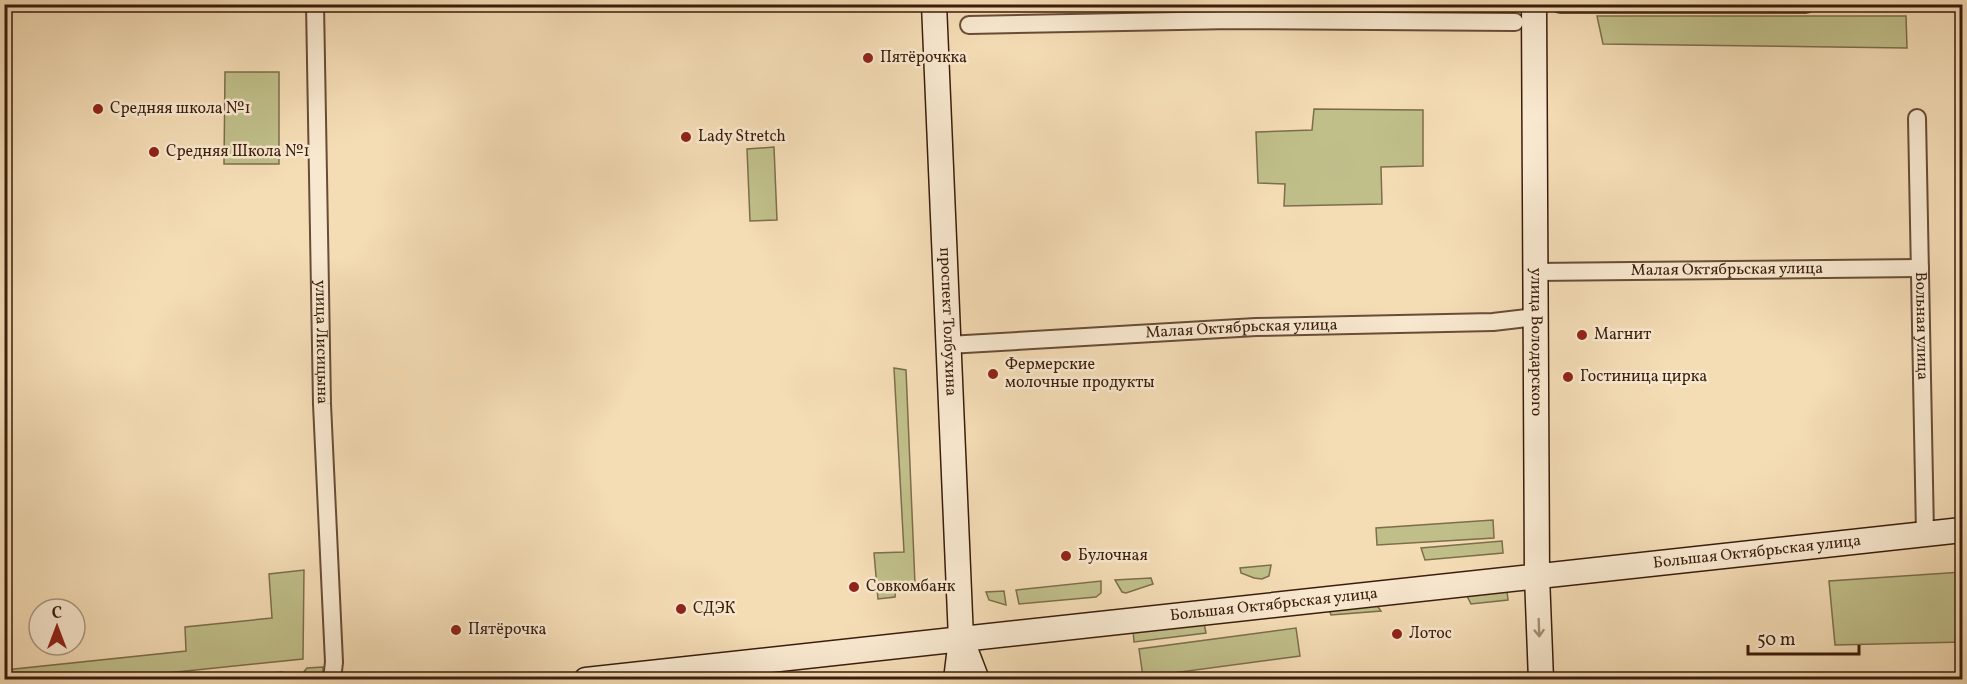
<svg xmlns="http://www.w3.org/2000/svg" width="1967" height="684" font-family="Vollkorn,serif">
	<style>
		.green { fill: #c0bf8a; stroke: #7d6e4b; stroke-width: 1.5 }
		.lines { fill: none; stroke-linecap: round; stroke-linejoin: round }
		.street-casing { stroke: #684d36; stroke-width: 20 }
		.secondary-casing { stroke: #3a1d0c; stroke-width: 27 }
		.street { stroke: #f8e8cf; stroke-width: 16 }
		.secondary { stroke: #f8e8cf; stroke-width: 24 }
		.oneway { stroke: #a28d77 }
		.poi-dot { fill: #8f2418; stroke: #f8e8cf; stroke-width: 2 }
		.labels { text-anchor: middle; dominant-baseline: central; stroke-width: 5; stroke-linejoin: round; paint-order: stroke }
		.poi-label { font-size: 16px; fill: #3a1d0c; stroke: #f8e8cf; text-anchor: start }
		.street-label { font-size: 16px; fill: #3a1d0c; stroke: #f8e8cf }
	</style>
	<rect width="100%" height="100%" fill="#f4dcb5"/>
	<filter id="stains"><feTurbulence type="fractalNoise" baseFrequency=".00333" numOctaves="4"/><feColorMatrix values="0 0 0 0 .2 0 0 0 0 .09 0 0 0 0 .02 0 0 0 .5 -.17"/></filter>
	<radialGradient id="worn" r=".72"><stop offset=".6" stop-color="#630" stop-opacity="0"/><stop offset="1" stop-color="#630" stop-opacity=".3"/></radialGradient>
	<path class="green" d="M1597,16H1906L1907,48L1603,44Z
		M225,72H279V164H224Z
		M1314,109L1423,110V166L1381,167L1382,204L1284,206L1285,184L1258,183L1256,132L1312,130Z
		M774,147L777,220L750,221L747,149Z
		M894,368L906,370L915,584L896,586L895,597L878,599L874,553L904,552Z
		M1493,520L1494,538L1377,545L1376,528Z
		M1502,541L1503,553L1425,560L1421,548Z
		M1271,565L1269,576L1262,579L1254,578L1241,573L1240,568Z
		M304,570L303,659L109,679H5V670L186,651L185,627L272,618L269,574Z
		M1962,572V642L1835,645L1829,581Z
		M1151,578L1153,584L1126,593L1122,592L1115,580Z
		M1101,581V593L1096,597L1019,604L1016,590Z
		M1004,591L1006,605L989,600L986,592Z
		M1507,591L1508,600L1471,604L1467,596Z
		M1374,601L1381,611L1331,615L1328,606Z
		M1204,623L1206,633L1134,642L1133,630Z
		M1296,628L1300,656L1143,677L1139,649Z
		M323,667V675L320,679H298L307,668Z
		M282,672V679H215Z"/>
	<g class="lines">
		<defs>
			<g id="street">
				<path id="s1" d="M315,4L322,404L334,662L332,680"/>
				<path d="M1560,4H1806"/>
				<path d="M969,25L1233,20L1515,22"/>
				<path id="s2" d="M1917,118L1925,534"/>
				<path id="s3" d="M1535,272L1920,268"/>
				<path id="s4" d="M948,345L1256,327L1493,322L1535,317"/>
			</g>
			<g id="secondary">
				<path id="s5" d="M934,4L961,639L956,680"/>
				<path id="s6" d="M1534,4L1537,576L1541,680"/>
				<path d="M962,641L977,680"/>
				<path id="s7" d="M586,680L1962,530"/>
			</g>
		</defs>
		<use href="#street" class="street-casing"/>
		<use href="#secondary" class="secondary-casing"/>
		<use href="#street" class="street"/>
		<use href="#secondary" class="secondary"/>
	</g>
	<defs><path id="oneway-shaft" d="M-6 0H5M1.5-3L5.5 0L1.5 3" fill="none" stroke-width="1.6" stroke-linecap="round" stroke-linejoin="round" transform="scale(1.5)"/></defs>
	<use class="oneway" href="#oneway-shaft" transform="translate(1539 628) rotate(88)"/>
	<g class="poi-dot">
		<circle cx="868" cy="58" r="6"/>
		<circle cx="98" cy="109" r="6"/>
		<circle cx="686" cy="137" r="6"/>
		<circle cx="154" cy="152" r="6"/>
		<circle cx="1582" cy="335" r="6"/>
		<circle cx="993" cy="374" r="6"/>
		<circle cx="1568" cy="377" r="6"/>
		<circle cx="1066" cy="556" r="6"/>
		<circle cx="854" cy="587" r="6"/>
		<circle cx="681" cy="609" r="6"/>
		<circle cx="456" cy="630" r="6"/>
		<circle cx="1397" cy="634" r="6"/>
	</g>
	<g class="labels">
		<g class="poi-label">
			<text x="880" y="58">Пятёрочкка</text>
			<text x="110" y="109">Средняя школа №1</text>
			<text x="698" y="137">Lady Stretch</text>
			<text x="166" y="152">Средняя Школа №1</text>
			<text x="1594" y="335">Магнит</text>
			<text x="1005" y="365">Фермерские<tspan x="1005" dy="18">молочные продукты</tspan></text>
			<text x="1580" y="377">Гостиница цирка</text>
			<text x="1078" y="556">Булочная</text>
			<text x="866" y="587">Совкомбанк</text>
			<text x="693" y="609">СДЭК</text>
			<text x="468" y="630">Пятёрочка</text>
			<text x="1409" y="634">Лотос</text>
		</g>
		<g class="street-label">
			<text stroke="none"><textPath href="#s3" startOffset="192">Малая Октябрьская улица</textPath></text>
			<text stroke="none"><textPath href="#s5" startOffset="318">проспект Толбухина</textPath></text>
			<text stroke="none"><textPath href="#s2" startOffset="208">Вольная улица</textPath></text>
			<text stroke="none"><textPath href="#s4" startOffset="294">Малая Октябрьская улица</textPath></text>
			<text stroke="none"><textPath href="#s1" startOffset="338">улица Лисицына</textPath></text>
			<text stroke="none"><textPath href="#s6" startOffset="338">улица Володарского</textPath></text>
			<text stroke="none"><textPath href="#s7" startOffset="1178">Большая Октябрьская улица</textPath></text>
			<text stroke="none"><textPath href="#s7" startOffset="692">Большая Октябрьская улица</textPath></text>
		</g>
	</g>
	<rect width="1967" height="684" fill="none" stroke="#f4dcb5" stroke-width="24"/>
	<rect x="6" y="6" width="1955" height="672" fill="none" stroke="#3a1d0c" stroke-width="3"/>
	<rect x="12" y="12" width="1943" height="660" fill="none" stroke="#3a1d0c" stroke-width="1.5"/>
	<g transform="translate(57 627)"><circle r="28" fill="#f8e8cf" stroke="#ac9781" stroke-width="1.5"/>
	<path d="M0-4.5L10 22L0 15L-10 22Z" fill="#8f2418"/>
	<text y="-9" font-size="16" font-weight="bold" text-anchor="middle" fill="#3a1d0c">С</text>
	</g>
	<path d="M1748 645v9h111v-9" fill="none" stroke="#3a1d0c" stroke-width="3"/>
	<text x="1757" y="645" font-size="18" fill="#3a1d0c" stroke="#f8e8cf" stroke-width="4.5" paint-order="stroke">50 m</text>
	<rect width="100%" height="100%" filter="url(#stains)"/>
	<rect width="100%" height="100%" fill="url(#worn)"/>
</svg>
